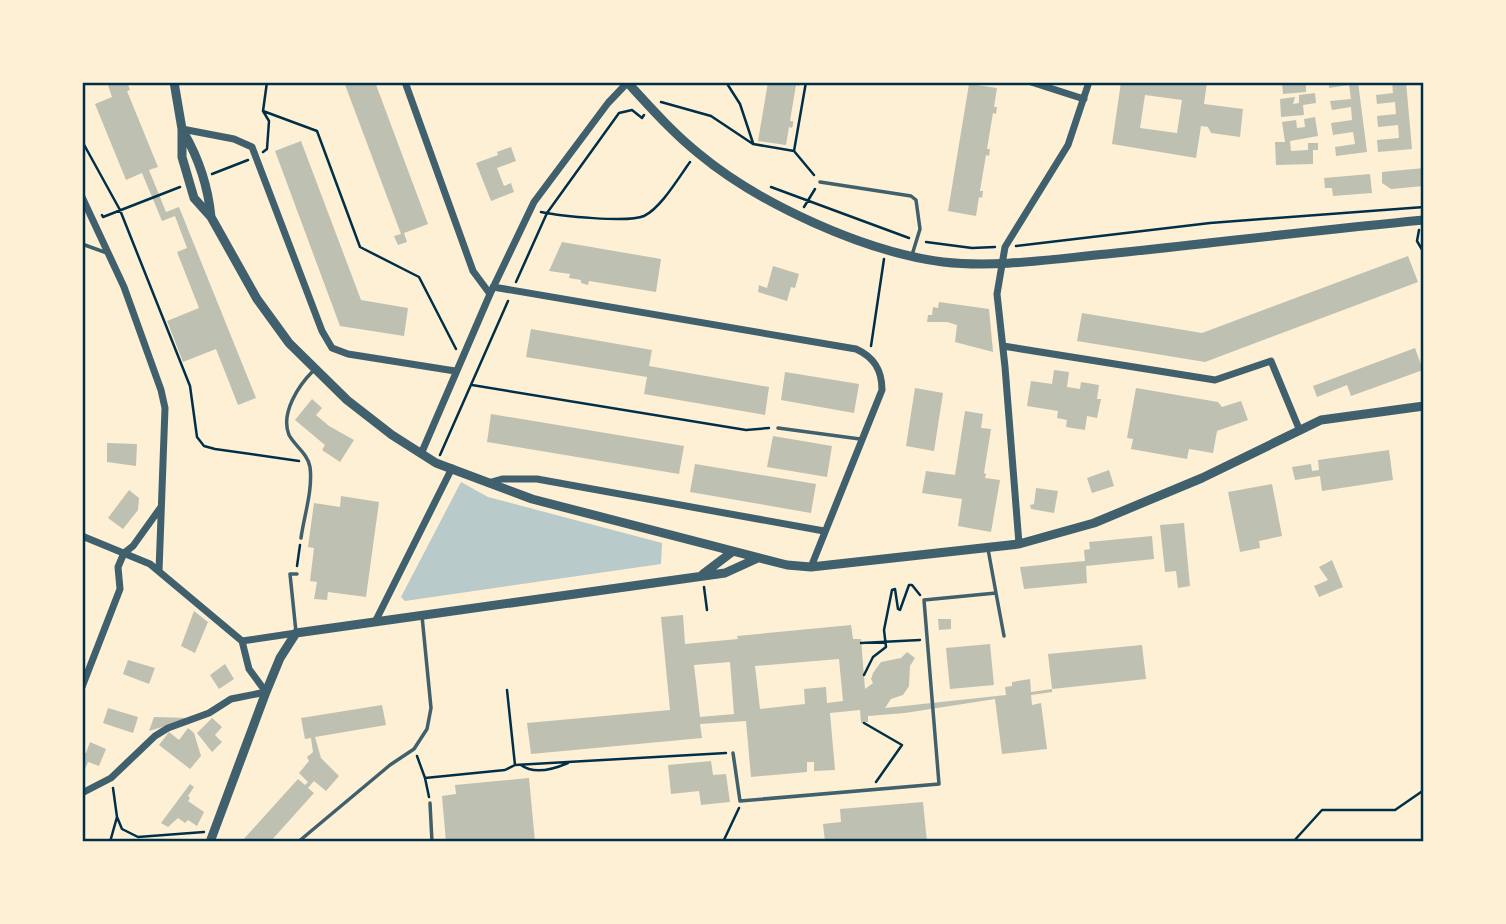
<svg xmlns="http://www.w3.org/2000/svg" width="1506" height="924" font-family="Poppins,sans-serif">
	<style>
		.green { fill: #b9caca }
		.building { fill: #bec0b2; fill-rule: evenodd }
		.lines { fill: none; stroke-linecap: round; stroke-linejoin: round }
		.path { stroke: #003049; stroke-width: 2.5 }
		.service { stroke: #3f606c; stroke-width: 3.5 }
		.minor { stroke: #3f606c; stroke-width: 7 }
		.tertiary { stroke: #3f606c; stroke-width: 9 }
		.neatline { fill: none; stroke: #003049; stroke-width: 2.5 }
	</style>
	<rect width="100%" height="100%" fill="#fdf0d5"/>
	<path class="green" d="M461,482L488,497L662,543L661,564L405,601L401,597Z"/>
	<path class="building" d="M107,82H127L130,90L127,91L158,167L149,170L166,212L179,207L256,398L238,405L216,349L183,362L167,321L199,308L177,252L187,248L175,216L162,221L142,173L126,180L95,104L112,97Z
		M344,82H375L428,224L404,233L407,242L398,245L394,236L401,234Z
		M768,82H800L799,86L796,85L790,121H793V125L792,128L789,127L786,145L758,141Z
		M1121,82H1207L1204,104L1243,109L1240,137L1211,133L1208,127L1201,126L1196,158L1112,144ZM1145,95L1182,100L1177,133L1140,128Z
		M1282,82H1306V92L1283,94Z
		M1329,82H1358L1367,152L1336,156L1335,147L1355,144L1353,132L1333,135L1331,123L1352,120L1351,107L1332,110L1330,101L1351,99L1349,85L1329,88Z
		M1392,82H1406L1412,149L1378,152L1377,140L1399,138L1398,125L1378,127L1377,116L1396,114L1395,102L1377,104L1376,95L1393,93Z
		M969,84L997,88L994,107H997L996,114L993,113L987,149H990L989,156L986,155L980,191H983L982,198L979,197L976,216L948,211Z
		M1315,93L1316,103L1303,105L1304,115L1281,117L1280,99L1295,97L1293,104L1299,103V95Z
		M1315,117L1318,136L1290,141L1291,151L1308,150V143H1318V150H1313V164L1276,165L1275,142H1285L1282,122L1296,120L1297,128L1305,127L1304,119Z
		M301,141L361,300L408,308L404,336L340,326L275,151Z
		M511,147L516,161L497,168L504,186L511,183L514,192L491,201L476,163L498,155L497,152Z
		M1424,168V186L1391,189L1382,183V172Z
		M1370,174L1372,193L1333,196L1332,188H1325L1324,178Z
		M562,242L661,259L656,292L589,281L588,285L581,283V280L569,278L570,274L549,271Z
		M1408,256L1418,282L1205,362L1077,341L1082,313L1202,333Z
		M773,266L799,274L795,288L791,287L787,301L758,292L759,285L767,288Z
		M939,302L989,309L993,352L955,342L957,325L947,322H927L928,315H932L933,307L938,308Z
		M531,329L652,350L649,366L769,387L765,415L644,394L647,377L526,357Z
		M1415,348L1423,370L1351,396L1347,385L1317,397L1313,386Z
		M1054,370L1069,372L1067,387L1080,389L1081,382L1099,385L1097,399H1101L1097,418L1087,416L1085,430L1066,427L1067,420L1057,418L1058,411L1027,406L1031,381L1052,384Z
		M785,372L859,384L854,413L781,400Z
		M915,388L943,393L934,451L906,446Z
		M1136,388L1218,402L1222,407L1241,401L1248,420L1217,431L1213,453L1189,449L1187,459L1131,449L1133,439L1127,438Z
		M312,399L322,408L316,415L329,426L354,440L340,462L322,450L325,445L295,420Z
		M965,411L983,414L981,428L991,429L984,473L986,474L985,478L1000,480L991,532L958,526L962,499L922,493L926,471L955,475Z
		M491,414L684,446L679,474L487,442Z
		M773,436L832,446L827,477L767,467Z
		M107,443L137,444L136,466L107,462Z
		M1389,450L1393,480L1322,491L1320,476L1295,480L1292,467L1311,464L1312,471L1319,470L1318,460Z
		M695,464L816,484L811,513L690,492Z
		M1109,470L1114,486L1092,493L1087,478Z
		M1272,484L1282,536L1259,541L1260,548L1240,552L1228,492Z
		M1036,488L1058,491L1054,513L1031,509L1030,505L1034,504Z
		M129,490L139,498L138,510L123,529L108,518Z
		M341,496L379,502L366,597L328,592L327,600L314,599L317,582L310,581L314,548L308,547L314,503L340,507Z
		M1184,523L1190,586L1178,588L1176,571L1165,572L1160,525Z
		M1152,536L1154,559L1086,566L1087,583L1024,589L1020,567L1085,561L1084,550L1090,549L1089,542Z
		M1332,560L1343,587L1319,597L1314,586L1328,580L1319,567Z
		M194,611L208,622L195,653L181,646Z
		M683,615L685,644L738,639L737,636L851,625L853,639H861L865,689L873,683L871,679L873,673L881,662L901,658L907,652L915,658L910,666L909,686L903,695L891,699L885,708L1006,695L1005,687L1012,686V682L1030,679L1031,692L1052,689V692L1031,695L1032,705L1041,703L1047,749L1002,754L995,699L905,713L868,716V722L861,723L860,710L830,713L835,770L814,771V762H807V772L751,777L746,721L700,724L702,738L531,754L527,723L670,710L661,617ZM839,659L843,701L827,703L826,687L804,689L805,704L760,709L755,666ZM730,662L734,714L700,717L694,665Z
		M938,619H951V629L939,630Z
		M990,644L994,685L950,689L946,648Z
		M1142,645L1146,679L1052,689L1048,654Z
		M128,660L155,668L149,684L123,674Z
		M225,664L234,679L219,689L210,675Z
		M382,705L386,725L315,737L321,758L339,776L326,791L314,781L308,788L314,793L270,842H241L298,779L305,785L308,782L299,773L309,761L307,757L313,752L311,738L305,739L301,718Z
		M108,708L138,717L133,733L103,723Z
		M154,717L189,718V719L149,731Z
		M212,718L222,727L215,735L222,742L212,752L197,733Z
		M188,728L194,733L201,756L190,769L159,745L169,732L179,740Z
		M90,742L106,749L99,766L88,762L82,776V752L86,753Z
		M711,761L713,775L726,774L730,802L701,805L699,791L671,794L668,765Z
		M529,778L535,842H446L442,796L456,794L455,785Z
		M190,784L194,787L188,796L190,798L188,801L204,812L197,826L188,820L185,823L178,818L168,827L161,823Z
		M923,802L927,842H825L823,824L841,822L840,809Z"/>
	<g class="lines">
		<path class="path" d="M726,82L740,104L753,143
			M806,82L794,151L814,175
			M661,102L711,116L753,144L794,151
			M263,111L317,131L360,247L419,277L456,349
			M82,141L120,210L190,386L197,437L204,446L215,449L299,461
			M263,152L267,149L269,121L263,111L267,82
			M212,174L248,160
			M771,187L909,238
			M804,207L815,189
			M541,212C560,216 628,223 644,216C661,208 679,177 690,162
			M102,215L103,217L180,187
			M1419,230L1417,241L1424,253
			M926,242L972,248L995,247
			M1016,246L1210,223L1424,207
			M516,282L547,213L619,113L632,110L642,118L644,115
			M871,346L884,259
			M472,385L746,430L769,428
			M440,455L508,301
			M297,566L300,545
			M704,587L707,610
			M861,643L920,640
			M864,675L873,657L886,647L884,630L892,590L895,589L898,609L900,610L909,585H912L920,595
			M507,690L515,765
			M864,723L902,745L876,782
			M417,756L425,778L429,797
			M521,765C534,775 554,769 568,763
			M425,778L505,770L515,765L726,753
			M113,788L117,817L122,829L138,837L204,832
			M110,842L117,817
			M723,842L739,808
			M1293,842L1322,810H1395L1424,790"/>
		<path class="service" d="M82,84L87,82
			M820,182L911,196L916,200L920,229L912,255
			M82,244L107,253
			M778,428L860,439
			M301,538C304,516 313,490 310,467C308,454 295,446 289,435C280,413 299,385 313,371
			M996,593L1004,636
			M296,632L290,574H297
			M733,753L740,801L939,784L924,600L996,593L988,549
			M430,803L432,842
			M298,842L390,765L414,749L427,729L431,708L422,616"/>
		<path class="minor" d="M405,82L473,271L490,294
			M1031,82L1084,99
			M182,129L234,139L252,147L322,331L332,348L348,354L455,371
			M82,197L124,287L161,390L165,408L159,571
			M493,287L856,349C874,357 882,370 882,390L811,567
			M1003,346L1215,380L1271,361L1300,431
			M421,454L490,294L534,202L608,103L628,82
			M488,483L502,479H537L824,531
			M82,536L150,564L242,641
			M1019,544L1005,367L997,294L1005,247L1068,145L1089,82
			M375,622L452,468
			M242,641L296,633
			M82,687L120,589L118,567L124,553L133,546L161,507
			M82,793L111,778L155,736L168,728L209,713L231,699L266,692L249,669L242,641"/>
		<path class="tertiary" d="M174,82L182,129V157L194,198L211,217L257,299L289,343L347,400L392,435L436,463L532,499L787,565L811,567L1019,544L1094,523L1202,478L1321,420L1424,406
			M627,82C650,107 672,132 698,153C759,204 865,252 943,262C997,268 1053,259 1107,254C1213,243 1318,230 1424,220
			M184,133C199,159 208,186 211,217
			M703,574L732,552
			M210,842L266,692L280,658L296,633L725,573L758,558"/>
	</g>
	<rect width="1506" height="924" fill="none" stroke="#fdf0d5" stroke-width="168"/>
	<rect x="84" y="84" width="1338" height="756" class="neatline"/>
</svg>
